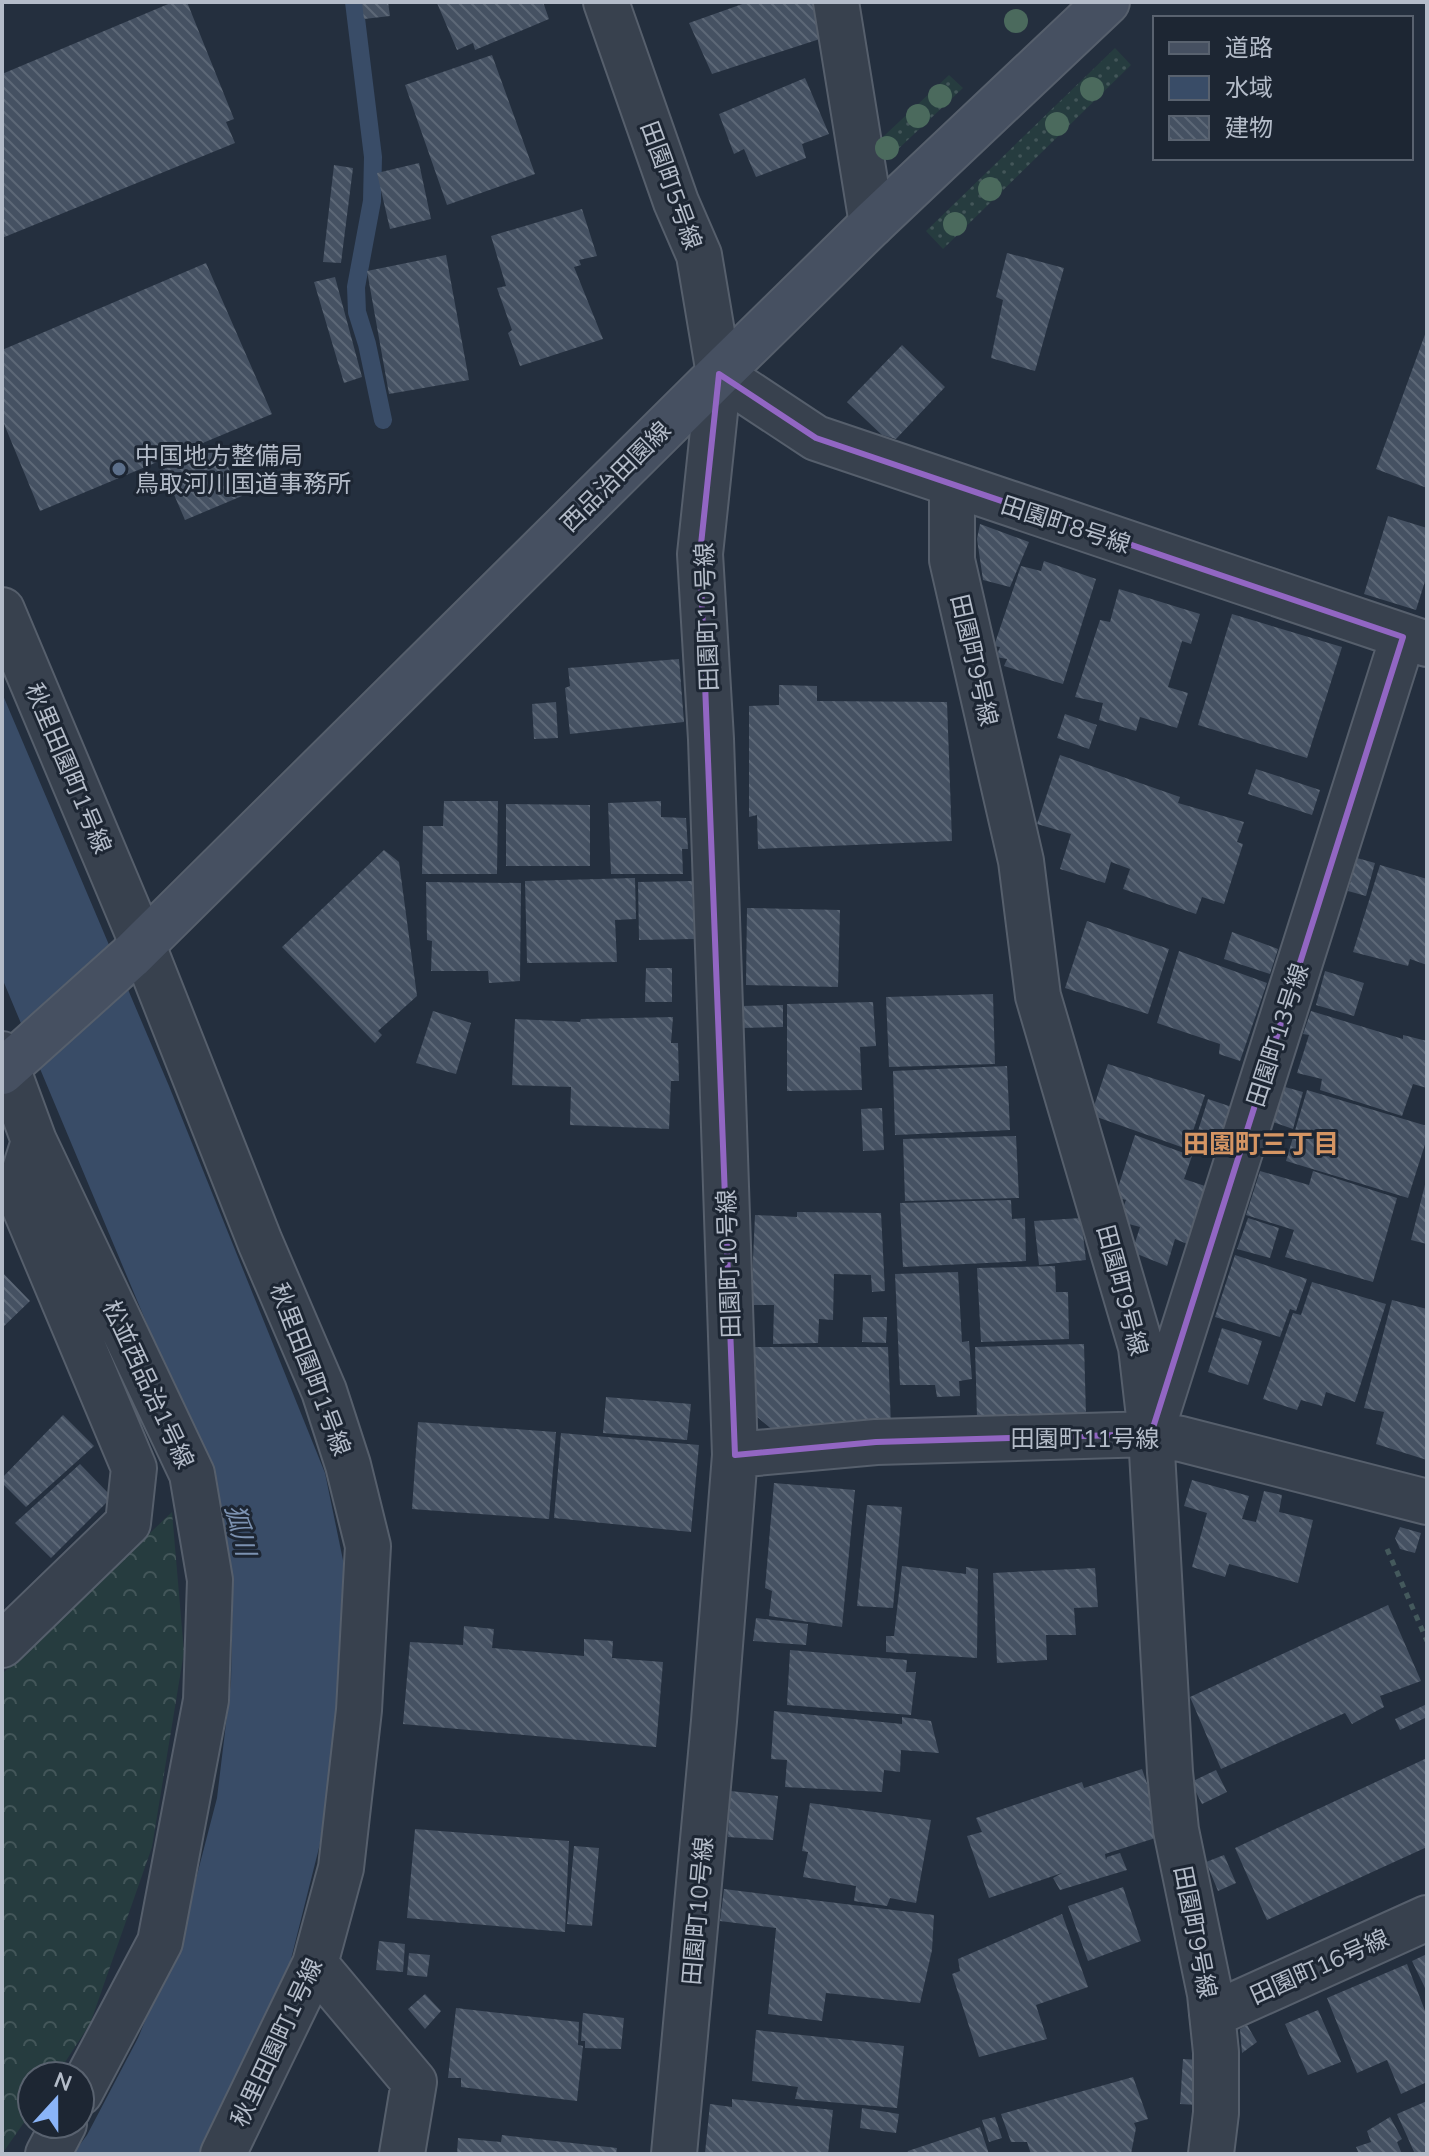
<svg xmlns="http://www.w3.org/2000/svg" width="1429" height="2156" font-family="Mulish,'Noto Sans JP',sans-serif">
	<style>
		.grass { fill: url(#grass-dots) }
		.forest { fill: url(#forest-crowns) }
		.water { fill: #394c67 }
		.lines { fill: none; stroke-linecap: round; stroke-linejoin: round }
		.stream { stroke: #394c67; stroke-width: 18 }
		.building { fill: url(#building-back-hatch) }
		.street-casing { stroke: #565f6c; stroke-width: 48 }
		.secondary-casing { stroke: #565f6c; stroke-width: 48 }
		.path { stroke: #44595c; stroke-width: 5; stroke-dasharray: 6 6; stroke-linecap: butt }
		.street { stroke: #38414e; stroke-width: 44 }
		.secondary { stroke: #465061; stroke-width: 44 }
		.tree { fill: #4b6a5d }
		.marked { fill: none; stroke: #9266c3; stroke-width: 6; stroke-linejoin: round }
		.service-dot { fill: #5c6f8a; stroke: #1d2633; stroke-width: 3 }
		.labels { text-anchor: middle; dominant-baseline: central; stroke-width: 6; stroke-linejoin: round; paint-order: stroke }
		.street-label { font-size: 24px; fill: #b4bcc9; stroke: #1d2633 }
		.poi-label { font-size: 24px; fill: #b4bcc9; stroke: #1d2633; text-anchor: start }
		.neighbourhood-label { font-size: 26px; font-weight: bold; fill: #d59563; stroke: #1d2633 }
		.water-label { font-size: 26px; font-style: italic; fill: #7c92b1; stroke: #1d2633 }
	</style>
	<defs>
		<pattern id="grass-dots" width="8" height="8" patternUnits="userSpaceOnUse" patternTransform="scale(2)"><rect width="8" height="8" fill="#263c3f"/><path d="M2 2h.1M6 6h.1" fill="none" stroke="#435659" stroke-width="1.8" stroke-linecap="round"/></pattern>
		<pattern id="forest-crowns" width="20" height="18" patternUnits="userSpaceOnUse" patternTransform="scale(2)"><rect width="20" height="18" fill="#263c3f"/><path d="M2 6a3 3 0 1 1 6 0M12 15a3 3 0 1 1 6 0" fill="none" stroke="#435659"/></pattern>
		<pattern id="building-back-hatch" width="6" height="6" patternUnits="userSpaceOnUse" patternTransform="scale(2)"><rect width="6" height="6" fill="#455162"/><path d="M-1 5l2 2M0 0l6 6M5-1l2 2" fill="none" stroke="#5d6877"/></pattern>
	</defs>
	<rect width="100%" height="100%" fill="#242f3e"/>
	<path class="grass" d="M1115,48L1131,65L943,249L926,231Z
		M949,75L963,88L878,168L869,150Z"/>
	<path class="forest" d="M172,1512L184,1652L152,1847L90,2024L56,2076H32V2111L2,2154V1674Z"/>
	<path class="water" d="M2,693L169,1086L325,1473L344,1565L339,1686L327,1816L289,1967L240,2085L203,2154H73L87,2135L138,2038L183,1929L217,1798L231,1682L233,1585L214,1484L2,978Z"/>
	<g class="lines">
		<path class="stream" d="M354,2L373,157L372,201L356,287L357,312L367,344L383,420"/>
	</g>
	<path class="building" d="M173,2H187L234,119L226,122L235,143L2,238V74Z
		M362,2H388L390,16L364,19Z
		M440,2H543L549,19L475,50L473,43L457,50L437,3Z
		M748,2H813L826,37L712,74L689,23Z
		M492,55L535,174L447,205L405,85Z
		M805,78L829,134L802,144L806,158L756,177L744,149L734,154L719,114Z
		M419,163L431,219L390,229L377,173Z
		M334,165L353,168L341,263L323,262Z
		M582,209L597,256L579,260L581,265L574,267L603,339L520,366L508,333L512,330L497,288L506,286L491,236Z
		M1007,253L1064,268L1035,371L991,358L1003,300L996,297Z
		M446,255L469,380L389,394L367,271Z
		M206,263L272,414L40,511L2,419V350Z
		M335,277L362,377L344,383L314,282Z
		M1427,329V488L1376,469Z
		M902,345L945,387L896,439L882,435L847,402Z
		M217,444L242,496L185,520L163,469Z
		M1388,516L1427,528V575L1416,610L1364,594Z
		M980,524L1029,542L1010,587L983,580L977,539Z
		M1044,561L1096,579L1063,684L1004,666L1007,659L996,657L1000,647L994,646L1021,566L1041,571Z
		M1119,589L1200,614L1191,644L1182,641L1168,687L1188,693L1177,728L1140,717L1136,731L1099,720L1103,703L1075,697L1100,620L1110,622Z
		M1232,614L1342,647L1307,758L1198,725Z
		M679,659L684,722L570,734L565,688L570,686L568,668Z
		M779,685L817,686V701L947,702L952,841L758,849L757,815L749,817V706L779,705Z
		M556,702L558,738L534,739L532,704Z
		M1065,714L1097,725L1089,749L1057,738Z
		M1060,755L1180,797L1178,803L1244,822L1237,842L1243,844L1224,904L1202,897L1196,914L1123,889L1130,869L1111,862L1105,883L1060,869L1071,834L1037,824Z
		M1256,769L1320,790L1312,815L1248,794Z
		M444,801H498L497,874H422L423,826H443Z
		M661,801V817L686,818L688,849H682L683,874H611L608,803Z
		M506,804L590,805V866H506Z
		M384,850L399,862L417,996L378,1031L382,1035L375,1043L282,947Z
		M1357,858L1375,863L1366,896L1348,891Z
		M1380,865L1427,879V965L1410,959L1408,966L1353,952Z
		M635,878L636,919L615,920L617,962L527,963L525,881Z
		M692,881L694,939L639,940L638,882Z
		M426,882L521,883L520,981L489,983L488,971H431L432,941L427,940Z
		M747,908L840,910L838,987L746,985Z
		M1087,921L1169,949L1148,1014L1065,988Z
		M1232,932L1278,949L1270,974L1224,959Z
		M1179,951L1267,983L1240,1061L1219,1054L1220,1044L1157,1023Z
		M646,968H672V1002H645Z
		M1325,971L1364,983L1354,1016L1316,1005Z
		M993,994L995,1064L889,1067L886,997Z
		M873,1002L876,1046L860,1047L862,1090L787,1091V1004Z
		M783,1005V1027L740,1028V1006Z
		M433,1011L471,1023L456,1074L416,1063Z
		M1311,1011L1403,1039V1035L1427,1041V1088L1413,1084L1402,1116L1320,1090L1322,1079L1297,1073L1309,1035L1303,1034Z
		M673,1017L671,1043H678L679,1081H671L669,1129L570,1125L571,1087L512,1085L515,1019L580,1022L581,1019Z
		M1108,1064L1205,1095L1187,1149L1091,1115Z
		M1007,1066L1010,1130L895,1135L893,1071Z
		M1285,1087L1303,1092L1293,1129L1273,1122Z
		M1307,1090L1427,1126V1138L1408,1198L1286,1161Z
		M1208,1099L1232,1107L1217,1157L1192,1150Z
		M882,1108L884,1150L863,1151L861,1109Z
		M1135,1135L1192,1156L1184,1179L1208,1187L1190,1245L1175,1239L1167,1266L1132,1252L1140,1227L1125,1223L1121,1213L1126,1200L1115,1197Z
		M1016,1136L1019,1198L905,1201L903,1139Z
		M1260,1171L1309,1185L1313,1171L1397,1198L1373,1282L1285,1257L1294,1230L1246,1215Z
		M1426,1181H1427V1244L1411,1240Z
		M1011,1200L1012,1219L1025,1218L1026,1261L903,1267L900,1203Z
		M797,1212L881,1213L885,1291L872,1292L871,1275L834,1274L833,1320L819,1319L818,1343L773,1344L774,1305H751L755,1215L797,1217Z
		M1081,1218L1086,1260L1039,1265L1034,1221Z
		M1248,1218L1279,1228L1270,1258L1237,1249Z
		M1235,1255L1307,1279L1296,1311L1290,1309L1280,1337L1215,1317Z
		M1055,1266L1056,1292H1068L1069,1339L981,1342L977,1268Z
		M2,1272L30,1301L2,1328Z
		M958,1272L962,1342L969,1341L972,1379L959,1381L960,1396L937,1397L935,1385H900L895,1274Z
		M1312,1282L1386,1304L1355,1402L1326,1392L1322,1406L1301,1400L1297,1410L1263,1399L1293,1313L1301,1315Z
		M1392,1300L1427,1309V1460L1376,1444L1384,1412L1364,1408Z
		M863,1317H887L886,1343L862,1342Z
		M1222,1328L1262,1341L1248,1385L1208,1372Z
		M1084,1344L1086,1415L977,1417L975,1347Z
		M754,1347H888L891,1426L775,1432L755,1415Z
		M606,1397L691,1404L687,1440L603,1433Z
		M63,1415L94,1446L26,1507L2,1483V1478Z
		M418,1422L556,1432L549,1519L412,1509Z
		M561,1433L699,1445L691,1532L554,1518Z
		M80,1464L112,1497L51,1558L15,1523Z
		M1192,1480L1249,1496L1242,1519L1256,1522L1264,1491L1282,1495L1279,1512L1313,1520L1298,1583L1229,1564L1225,1577L1192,1567L1207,1513L1184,1506Z
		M774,1483L855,1490L842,1627L769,1616L772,1591L765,1588Z
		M867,1505L902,1507L893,1608L857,1606Z
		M1400,1527L1421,1533L1415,1553L1400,1549L1395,1538Z
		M902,1566L966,1574V1567L978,1569L977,1658L886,1652V1636H894Z
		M1095,1568L1098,1607L1074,1608L1076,1635H1046L1047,1660L997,1663L993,1573Z
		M1388,1605L1421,1681L1380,1696L1384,1707L1352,1724L1345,1713L1221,1769L1190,1697Z
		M756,1618L808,1624L806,1645L753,1641Z
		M464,1626L494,1629L492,1648L584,1656V1639L613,1641L612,1658L663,1662L656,1747L403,1724L410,1642L463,1645Z
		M790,1650L907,1660L906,1672H916L911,1715L787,1705Z
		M1427,1704V1717L1400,1730L1395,1719Z
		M774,1711L902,1724V1717L931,1721L939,1753L901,1750L900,1772L884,1770L882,1792L785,1787L787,1760L771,1759Z
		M1427,1758V1847L1267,1920L1235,1848Z
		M1142,1769L1165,1835L1105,1854L1106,1860L1107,1857L1120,1853L1127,1870L1060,1890L1053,1878L1062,1873L989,1898L967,1836L982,1832L976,1818L1082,1782L1084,1788Z
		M1216,1770L1227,1792L1202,1804L1191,1782Z
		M730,1791L778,1796L773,1840L728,1837Z
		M810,1803L931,1820L916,1903L890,1898L887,1906L854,1901L856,1886L803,1877L808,1852L802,1851Z
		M415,1829L569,1841L565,1932L407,1918Z
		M574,1846L599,1848L592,1926L567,1924Z
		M1224,1855L1236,1883L1218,1891L1206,1862Z
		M1123,1887L1141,1941L1088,1961L1068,1906Z
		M724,1889L934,1915L932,1950L920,2003L826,1993L822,2021L768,2014L776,1928L720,1921Z
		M1062,1914L1088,1987L1036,2005L1047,2039L979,2057L952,1974L960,1971L958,1959Z
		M379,1941L405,1944L403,1972L376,1970Z
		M409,1953L430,1955L427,1977L407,1975Z
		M1427,1954V1992L1412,1961Z
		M1407,1964L1427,2016V2082L1401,2094L1387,2060L1357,2073L1327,1998Z
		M425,1994L441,2011L425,2029L408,2009Z
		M456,2008L579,2022L578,2045L583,2046L577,2101L461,2087V2078H448Z
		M1318,2010L1341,2062L1308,2075L1285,2024Z
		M583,2013L624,2018L621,2049L585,2048V2041H581Z
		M1247,2025L1257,2042L1242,2053L1240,2029Z
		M756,2030L904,2046L897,2108L795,2099L798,2087L752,2081Z
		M1183,2059L1200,2060L1197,2105L1180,2104Z
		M1133,2077L1148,2119L1134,2123L1136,2128L1131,2154H1031L1027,2142H1011L1001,2114Z
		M732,2099L833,2110L828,2154L705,2153L710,2104L732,2107Z
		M1427,2101V2154H1415L1397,2114Z
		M862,2108L899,2114L896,2133L860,2128Z
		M995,2117L1002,2138L989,2142L982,2120Z
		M1390,2117L1402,2139L1397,2142L1402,2154H1359L1356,2147L1371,2142L1367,2131Z
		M980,2127L989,2154H907L908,2151Z
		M502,2135L617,2148L616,2154H457L458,2138L501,2142Z"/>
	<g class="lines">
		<defs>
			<path id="street" d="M606,2L676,202L699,255L719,374L700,554L711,739L735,1455L714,1721L674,2154
				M836,2L872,224
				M719,374L816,438L1427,644
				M952,486V560L1021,861L1038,996L1141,1347L1151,1434L1170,1772L1176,1830L1210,1994L1216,2052V2113L1211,2154
				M2,610L142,943L260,1242L324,1391L348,1465L368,1546L359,1710L341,1868L315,1964L223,2154
				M2,1054L34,1141L192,1474L210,1580L206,1700L160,1942L80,2093
				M1155,1420L1403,637
				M735,1455L876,1442L1151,1434L1181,1439L1427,1502
				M2,1645L128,1523L134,1468L18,1192L34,1141
				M315,1964L414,2082L402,2154
				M1212,2015L1427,1918
				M48,2154L64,2124"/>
			<path id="secondary" d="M2,1072L130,957L719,374L872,224L1107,2"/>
		</defs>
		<use href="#street" class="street-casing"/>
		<use href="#secondary" class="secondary-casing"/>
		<path class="path" d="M1387,1549L1427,1641"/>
		<use href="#street" class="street"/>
		<use href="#secondary" class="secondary"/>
	</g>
	<g class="tree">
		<circle cx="1016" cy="21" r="12"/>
		<circle cx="1092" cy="89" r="12"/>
		<circle cx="940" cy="96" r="12"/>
		<circle cx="918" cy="116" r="12"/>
		<circle cx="1057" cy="124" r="12"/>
		<circle cx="887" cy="148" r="12"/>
		<circle cx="990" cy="189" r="12"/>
		<circle cx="955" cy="224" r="12"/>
	</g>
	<path class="marked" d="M719,374L816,438L1403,637L1151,1434L876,1442L735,1455L700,554Z"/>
	<circle class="service-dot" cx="119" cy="469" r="8"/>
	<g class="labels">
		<g class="street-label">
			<text transform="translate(672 185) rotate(70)">田園町5号線</text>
			<text transform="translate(615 476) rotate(-45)">西品治田園線</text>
			<text transform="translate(1066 524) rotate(18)">田園町8号線</text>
			<text transform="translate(706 617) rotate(-92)">田園町10号線</text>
			<text transform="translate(975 660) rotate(77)">田園町9号線</text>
			<text transform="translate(69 768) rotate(67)">秋里田園町1号線</text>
			<text transform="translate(1277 1035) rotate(-72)">田園町13号線</text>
			<text transform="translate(728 1264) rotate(-92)">田園町10号線</text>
			<text transform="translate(1123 1290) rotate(75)">田園町9号線</text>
			<text transform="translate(311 1369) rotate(69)">秋里田園町1号線</text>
			<text transform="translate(149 1384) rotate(65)">松並西品治1号線</text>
			<text x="1085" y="1438">田園町11号線</text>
			<text transform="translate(697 1911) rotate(-85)">田園町10号線</text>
			<text transform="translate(1196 1932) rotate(79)">田園町9号線</text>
			<text transform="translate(1319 1966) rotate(-24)">田園町16号線</text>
			<text transform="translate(276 2042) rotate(-65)">秋里田園町1号線</text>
		</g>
		<g class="poi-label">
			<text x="135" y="455">中国地方整備局<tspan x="135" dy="28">鳥取河川国道事務所</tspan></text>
		</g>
		<g class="neighbourhood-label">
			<text x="1261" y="1143">田園町三丁目</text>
		</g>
		<g class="water-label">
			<text transform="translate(241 1530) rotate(76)">狐川</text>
		</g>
	</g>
	<rect width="1429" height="2156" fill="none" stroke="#b4bcc9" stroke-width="8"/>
	<rect x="1153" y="16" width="260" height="144" fill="#1d2633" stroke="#59626f" stroke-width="2"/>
	<rect x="1169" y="42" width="40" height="12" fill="#465061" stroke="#59626f" stroke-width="2"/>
	<text x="1225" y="56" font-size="24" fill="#b4bcc9">道路</text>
	<rect x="1169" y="76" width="40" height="24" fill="#394c67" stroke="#59626f" stroke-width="2"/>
	<text x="1225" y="96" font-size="24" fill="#b4bcc9">水域</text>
	<rect x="1169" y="116" width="40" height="24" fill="url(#building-back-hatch)" stroke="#59626f" stroke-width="2"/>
	<text x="1225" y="136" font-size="24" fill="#b4bcc9">建物</text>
	<g transform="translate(56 2100) rotate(21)"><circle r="38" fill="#1d2633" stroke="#59626f" stroke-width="2"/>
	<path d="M0-6L14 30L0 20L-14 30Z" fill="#8ab4f8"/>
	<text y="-12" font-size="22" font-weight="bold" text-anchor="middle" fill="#b4bcc9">N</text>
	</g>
</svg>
